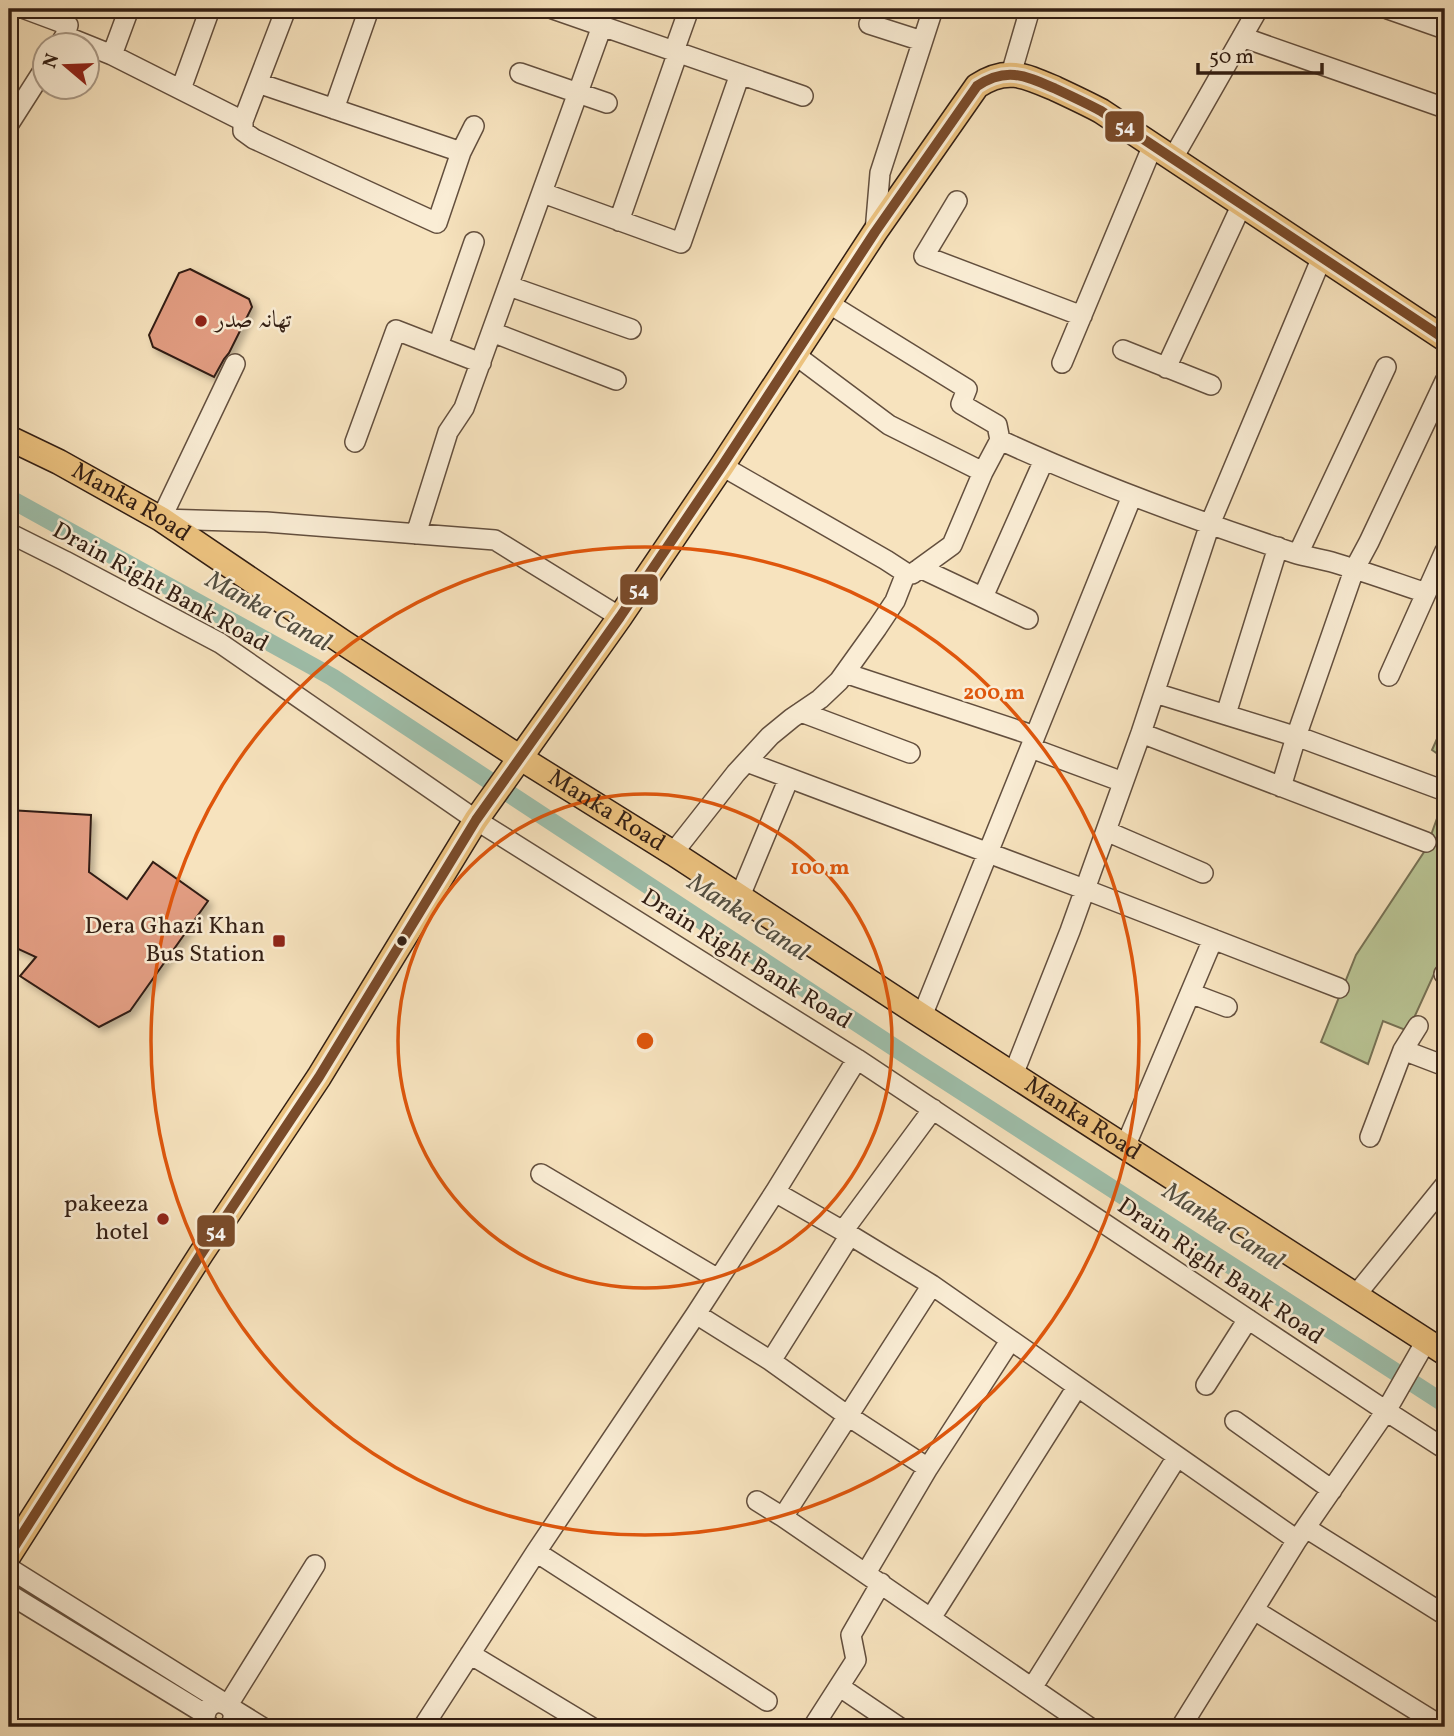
<svg xmlns="http://www.w3.org/2000/svg" width="1454" height="1736" font-family="Vollkorn,Amiri,serif">
	<style>
		.green { fill: #b9c494; stroke: #767154; stroke-width: 2 }
		.lines { fill: none; stroke-linecap: round; stroke-linejoin: round }
		.canal { stroke: #9ebfab; stroke-width: 18 }
		.building { fill: #e29d82; stroke: #321e13; stroke-width: 2; filter: url(#shadow) }
		.minor-casing { stroke: #634f3e; stroke-width: 22 }
		.major-casing { stroke: #321e13; stroke-width: 27 }
		.minor { stroke: #faedd5; stroke-width: 19 }
		.major { stroke: #ecc27f; stroke-width: 24 }
		.bus-1-casing { stroke: #faedd5; stroke-width: 16 }
		.bus-1 { stroke: #7a4b2a; stroke-width: 10 }
		.ring { fill: none; stroke: #df560c; stroke-width: 3.5 }
		.poi-dot { fill: #8f2418; stroke: #faedd5; stroke-width: 2.5 }
		.bus-dot { fill: #321e13; stroke: #faedd5; stroke-width: 2.5 }
		.labels { text-anchor: middle; dominant-baseline: central; stroke-width: 5; stroke-linejoin: round; paint-order: stroke }
		.poi-label { font-size: 24px; fill: #321e13; stroke: #faedd5; text-anchor: end }
		.street-label { font-size: 24px; fill: #321e13; stroke: #faedd5 }
		.water-label { font-size: 26px; font-style: italic; fill: #524e41; stroke: #faedd5 }
		.centre { fill: #df560c; stroke: #faedd5; stroke-width: 3.5 }
		.ring-label { font-size: 21px; text-anchor: middle; font-weight: bold; fill: #df560c; stroke: #faedd5; stroke-width: 5; stroke-linejoin: round; paint-order: stroke }
		.line-badge { stroke: #faedd5; stroke-width: 2.5 }
		.badge-label { font-size: 19px; text-anchor: middle; font-weight: bold; fill: #fff }
	</style>
	<defs>
		<filter id="shadow"><feDropShadow dx="4.5" dy="4.5" stdDeviation="3.5" flood-color="#0004"/></filter>
	</defs>
	<rect width="100%" height="100%" fill="#f7e3be"/>
	<filter id="stains"><feTurbulence type="fractalNoise" baseFrequency=".00286" numOctaves="4"/><feColorMatrix values="0 0 0 0 .2 0 0 0 0 .09 0 0 0 0 .02 0 0 0 .5 -.17"/></filter>
	<radialGradient id="worn" r=".72"><stop offset=".6" stop-color="#630" stop-opacity="0"/><stop offset="1" stop-color="#630" stop-opacity=".3"/></radialGradient>
	<path class="green" d="M1445,721V759L1432,750Z
		M1445,796V950L1408,1031L1383,1021L1368,1064L1321,1042L1356,955L1426,849Z"/>
	<g class="lines">
		<path class="canal" d="M9,498L332,677L918,1063L1445,1404"/>
	</g>
	<path class="building" d="M190,269L249,299L252,307L229,353L224,359L214,377L153,347L149,335L179,273Z
		M9,810L91,815L89,872L127,899L153,862L208,901L130,1011L99,1027L20,976L36,957L16,948L9,943Z"/>
	<g class="lines">
		<defs>
			<path id="minor" d="M25,9L68,25L65,36L61,42
				M286,9L243,121V131L254,139L437,223L461,152L474,126
				M553,9L803,96
				M1388,9L1445,29
				M869,24L922,41
				M65,36L112,55L243,121
				M1242,37L1445,108
				M674,51L689,9
				M112,55L129,9
				M520,73L607,103
				M1011,74L1030,9
				M258,83L461,152
				M181,89L210,9
				M334,109L369,9
				M9,124L46,66
				M1173,158L1258,9
				M543,193L681,243L740,74
				M957,201L924,256L1082,316
				M619,221L678,52
				M875,232L880,173L933,9
				M509,286L631,329
				M492,332L616,380
				M438,346L474,242
				M1123,350L1211,385
				M794,354L889,425L983,472
				M1062,363L1153,145
				M235,364L161,519L266,522L495,540L620,617
				M1166,368L1242,204
				M1000,440C1095,484 1194,520 1294,553C1307,557 1322,559 1335,563C1366,572 1396,583 1426,593
				M355,442L396,330L481,363
				M722,466L886,560L906,573L912,574L952,545L983,472L1000,440L997,425L961,404L967,389L828,303
				M9,533L65,561L220,643L476,820L857,1059L1386,1411L1445,1449
				M416,534L448,432L464,408L602,26
				M1298,554L1386,367
				M920,568L1028,619
				M983,597L1044,460
				M845,673L1035,736
				M1389,676L1445,551
				M1155,693L1307,740L1445,791
				M801,712L910,753
				M1226,714L1278,547
				M1141,733L1426,842
				M1031,748L1123,782
				M747,762L1084,889L1339,988
				M1281,787L1296,737L1354,570L1369,542L1445,381
				M1106,831L1203,873
				M673,853L736,773L770,736L792,718L820,699L839,681L877,628L895,601L906,573
				M740,896L789,778
				M1444,974H1445
				M1190,993L1227,1007
				M922,1016C993,843 1061,669 1132,496
				M1403,1050L1445,1066
				M1013,1075L1070,931L1141,733L1210,524L1322,257
				M1370,1137L1403,1050L1418,1026
				M1125,1147L1213,939
				M541,1174L718,1279
				M775,1192L850,1235L932,1285L1297,1540
				M843,1231L933,1109
				M932,1285L783,1517L1089,1727
				M1355,1296L1445,1185
				M696,1314L771,1361L848,1416L928,1468
				M771,1361L850,1235
				M1206,1385L1248,1319
				M1235,1421L1332,1490
				M757,1501L783,1517
				M1306,1528L1445,1615
				M536,1552L767,1701
				M9,1568L226,1704
				M866,1573L928,1468L1010,1341
				M9,1594L205,1714
				M1254,1610L1443,1727
				M931,1618L1077,1387
				M470,1654L591,1727
				M840,1687L899,1727
				M1032,1688L1177,1457
				M228,1705L315,1565
				M228,1706L262,1727
				M210,1727L205,1720C205,1690 246,1704 229,1727
				M423,1727L536,1552L696,1314L775,1192L857,1059
				M813,1727L856,1660L851,1635L881,1583
				M1181,1727L1297,1540L1386,1411L1426,1341"/>
			<g id="major">
				<path id="s1" d="M9,438L59,462L161,519L344,643L519,757L673,853L922,1016L1445,1353"/>
				<path d="M9,1555L201,1254L319,1077L476,820L620,617L722,466L875,232L977,86C1007,66 1026,76 1056,89C1071,96 1086,103 1101,111L1445,339"/>
			</g>
		</defs>
		<use href="#minor" class="minor-casing"/>
		<use href="#major" class="major-casing"/>
		<use href="#minor" class="minor"/>
		<use href="#major" class="major"/>
		<defs>
			<path id="bus-1" d="M9,1555L201,1254L319,1077L476,820L620,617L722,466L875,232L977,86C1007,66 1026,76 1056,89C1071,96 1086,103 1101,111L1445,339"/>
		</defs>
		<use href="#bus-1" class="bus-1-casing"/>
		<use href="#bus-1" class="bus-1"/>
	</g>
	<g class="ring">
		<circle cx="645" cy="1041" r="247"/>
		<circle cx="645" cy="1041" r="494"/>
	</g>
	<g class="poi-dot">
		<circle cx="201" cy="321" r="7"/>
		<rect x="272" y="934" width="14" height="14" rx="3.5"/>
		<circle cx="163" cy="1219" r="7"/>
	</g>
	<circle class="bus-dot" cx="402" cy="941" r="6"/>
	<g class="labels">
		<g class="poi-label">
			<text x="215" y="321" text-anchor="start">تھانہ صدر</text>
			<text x="265" y="927">Dera Ghazi Khan<tspan x="265" dy="28">Bus Station</tspan></text>
			<text x="149" y="1205">pakeeza<tspan x="149" dy="28">hotel</tspan></text>
		</g>
		<g class="street-label">
			<text stroke="none"><textPath href="#s1" startOffset="138">Manka Road</textPath></text>
			<text transform="translate(160 588) rotate(29)">Drain Right Bank Road</text>
			<text stroke="none"><textPath href="#s1" startOffset="705">Manka Road</textPath></text>
			<text transform="translate(746 960) rotate(32)">Drain Right Bank Road</text>
			<text stroke="none"><textPath href="#s1" startOffset="1272">Manka Road</textPath></text>
			<text transform="translate(1220 1272) rotate(34)">Drain Right Bank Road</text>
		</g>
		<g class="water-label">
			<text transform="translate(268 612) rotate(29)">Manka Canal</text>
			<text transform="translate(748 918) rotate(33)">Manka Canal</text>
			<text transform="translate(1223 1227) rotate(33)">Manka Canal</text>
		</g>
	</g>
	<circle cx="645" cy="1041" r="10" class="centre"/>
	<g class="ring-label">
		<text x="994" y="699">200 m</text>
		<text x="820" y="874">100 m</text>
	</g>
	<g class="line-badge">
		<rect x="1104" y="110" width="41" height="33" rx="7" fill="#7a4b2a"/>
		<rect x="619" y="573" width="40" height="33" rx="7" fill="#7a4b2a"/>
		<rect x="196" y="1214" width="40" height="34" rx="7" fill="#7a4b2a"/>
	</g>
	<g class="badge-label">
		<text x="1125" y="133">54</text>
		<text x="639" y="596">54</text>
		<text x="216" y="1238">54</text>
	</g>
	<rect width="1454" height="1736" fill="none" stroke="#f7e3be" stroke-width="35"/>
	<rect x="10" y="10" width="1433" height="1715" fill="none" stroke="#321e13" stroke-width="3.5"/>
	<rect x="18" y="18" width="1419" height="1701" fill="none" stroke="#321e13" stroke-width="2"/>
	<g transform="translate(66 66) rotate(289)"><circle r="33" fill="#faedd5" stroke="#aa9a87" stroke-width="2"/>
	<path d="M0-5L12 26L0 18L-12 26Z" fill="#8f2418"/>
	<text y="-10" font-size="19" font-weight="bold" text-anchor="middle" fill="#321e13">N</text>
	</g>
	<path d="M1198 63v10h124v-10" fill="none" stroke="#321e13" stroke-width="3.5"/>
	<text x="1209" y="63" font-size="21" fill="#321e13" stroke="#faedd5" stroke-width="5" paint-order="stroke">50 m</text>
	<rect width="100%" height="100%" filter="url(#stains)"/>
	<rect width="100%" height="100%" fill="url(#worn)"/>
</svg>
